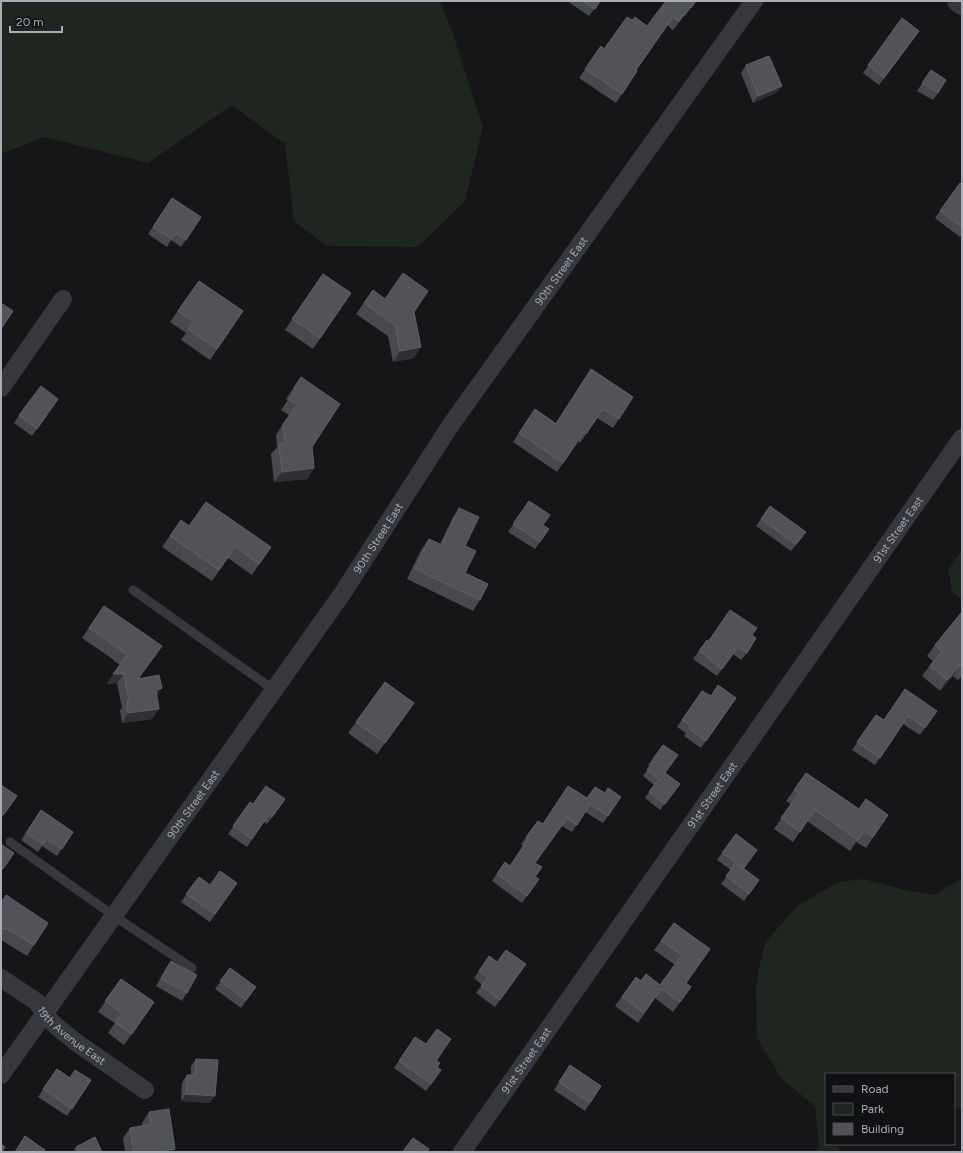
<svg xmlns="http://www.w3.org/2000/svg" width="963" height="1153" font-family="Figtree,sans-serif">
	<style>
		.green { fill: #1e261f }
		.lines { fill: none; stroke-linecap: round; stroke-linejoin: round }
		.service { stroke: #37383d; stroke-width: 9 }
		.minor { stroke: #37383d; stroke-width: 18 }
		.tertiary { stroke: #37383d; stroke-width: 22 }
		.wall { fill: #47494d }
		.shaded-wall { fill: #2f3033 }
		.building { fill: #525359; stroke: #5f6168 }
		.labels { text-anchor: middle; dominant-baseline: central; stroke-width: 3.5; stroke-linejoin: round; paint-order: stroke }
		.street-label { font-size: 11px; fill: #a8adb8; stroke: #111113 }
	</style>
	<rect width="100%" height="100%" fill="#161618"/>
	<path class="green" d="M1,1H440L452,31L483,127L465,201L418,247L327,246L294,221L285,144L232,105L148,163L44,137L1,154Z
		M962,550V599L952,592L948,569Z
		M962,878V1108L954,1107V1074H826V1144H837L840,1152H815L819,1147L815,1106L782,1079L757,1038L756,989L759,968L765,943L798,905L839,882L863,879L909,891L935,895Z"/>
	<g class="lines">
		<path class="service" d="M133,590L274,690
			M10,842L114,916L192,968"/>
		<g class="minor">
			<path d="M1,388L63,299"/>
			<path id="s1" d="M1,978L37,1002L44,1014L56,1026L77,1043L145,1090"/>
			<path id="s2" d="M1,1075L342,594L450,426L754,1"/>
			<path id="s3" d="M462,1152L962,438"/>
		</g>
		<path class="tertiary" d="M958,1L962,4"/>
	</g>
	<path class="wall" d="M567,1H600L589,16Z
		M696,1L685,16H684L673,30L667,25L636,70L637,71L616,103L579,78L601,46L604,49L632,20L647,26Z
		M902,18L919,31L879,85L863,73Z
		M746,65L782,86L776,93L753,103L741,73Z
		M931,70L938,93L933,100L917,91Z
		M960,183L962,185V234L960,237L935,218Z
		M172,198L201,217L181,247L171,240L167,247L148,234Z
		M323,274L351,293L313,349L285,330Z
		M199,281L243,311L210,360L181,340L186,333L170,322Z
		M373,290L385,299L414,312V358L393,362L388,336L356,314Z
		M591,369L619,419L613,428L597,418L580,443L578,441L557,472L513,442L535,409L556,423Z
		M301,377L312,447L314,468L307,479L274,482L271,454L277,447L276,435L289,415L281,410L288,400L286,399Z
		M58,399L32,436L14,423L19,415Z
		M529,501L543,525L549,529L535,549L508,532Z
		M770,506L801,539L791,551L756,526Z
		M459,508L465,546V573L480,600L473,611L407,579L421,550L429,539L440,544L452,519Z
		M181,520L189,526L271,547L252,575L228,558L212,581L162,547Z
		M104,606L138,679L162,688L157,695L152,719L122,723L120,710L122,708L117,683L107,684L120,665L114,661V660L82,638Z
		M962,612V676L958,680L953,676L940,691L922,676L933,661L927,656L935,645Z
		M752,635L747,653L741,660L733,654L717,676L693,659L707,640L708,642Z
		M385,682L414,703L377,754L348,733Z
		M702,691L711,696L736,698L701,748L684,736L686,733L677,727Z
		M937,711L920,735L903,724L875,765L852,750L876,715L884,720Z
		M663,745L665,773L680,784L660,810L645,798L654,785L643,776L650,766L648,765Z
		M806,773L859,809L888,815L866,848L856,842L850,851L807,821L793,842L774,829L791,804L786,801Z
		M1,785L17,796L1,819Z
		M595,787L608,816L603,823L585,812L572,832L562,826L535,863V877L539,879L522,903L492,881L505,862L510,866L523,846L521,844L538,821L542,824L587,798Z
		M285,799L267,824L264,822L247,847L228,834L250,802L253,804Z
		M41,810L73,832L57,856L42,846L38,852L21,840Z
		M736,834L744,869L759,880L744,901L721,884L731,870L717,860Z
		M199,877L210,885L237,883L210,922L181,902Z
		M1,903L48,923L27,956L1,940Z
		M674,923L710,949L686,983L691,987L673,1012L655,998L638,1023L615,1006L636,977L641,981L660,985L675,965L654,950Z
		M489,956L497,962L526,964L495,1007L476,993L482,985L474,978Z
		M171,961L187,993L182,1001L156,986L166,968Z
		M230,968L256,987L241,1008L215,989Z
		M121,979L154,1002L124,1045L108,1033L115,1023L98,1012Z
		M415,1037L436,1061L437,1067L441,1070L426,1091L394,1068Z
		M196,1059L210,1103L181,1101L182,1082L187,1075H191V1066Z
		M570,1065L601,1086L585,1111L554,1090Z
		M57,1069L70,1078L91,1080L67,1116L38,1097Z
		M149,1112L175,1149L172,1152H125L123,1138L130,1128L142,1126V1123Z
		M76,1147L102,1152H73Z"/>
	<path class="shaded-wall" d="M782,86L776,93L753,103L758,96Z
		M421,347L414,358L393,362L400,351Z
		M314,468L307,479L274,482L282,472Z
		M806,532L801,539L791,551L796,544Z
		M961,665L953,676L940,691L947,680Z
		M113,674H124L117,683L107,684Z
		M162,688L155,698L156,690Z
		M159,709L152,719L122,723L128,713Z
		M186,1094L215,1096L210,1103L181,1101Z
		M175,1149L172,1152H154Z"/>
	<path class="building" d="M583,1H600L595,9Z
		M666,1H696L691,8L690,7L679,21L673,17L636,70L637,71L622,94L585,69L601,46L604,49L627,17L632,20L635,17L647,26Z
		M902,18L919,31L884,78L868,65Z
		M769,56L782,86L758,96L746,65Z
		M931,70L946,80L938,93L922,83Z
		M960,183L962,185V227L940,211Z
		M172,198L201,217L186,240L176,233L172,239L153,227Z
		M403,273L428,291L414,312L421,347L400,351L395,325L364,303L373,290L385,299Z
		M323,274L351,293L320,338L292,319Z
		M199,281L243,311L217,349L188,329L193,322L178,311Z
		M1,303L13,311L1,329Z
		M591,369L633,397L619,419L603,409L586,434L584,432L563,463L519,433L535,409L556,424Z
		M301,377L340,404L312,447L314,468L282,472L279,444L285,443L283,424L297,405L289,399L296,389L294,388Z
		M41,386L58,399L37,429L19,415Z
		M529,501L550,515L543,525L549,529L540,542L513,524Z
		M206,502L271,547L259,564L235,547L219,570L170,536L181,520L189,526Z
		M770,506L806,532L796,544L761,519Z
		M459,508L479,517L465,546L476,551L465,573L488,584L480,600L415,569L429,539L442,545Z
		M104,606L162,646L138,679L159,675L162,688L156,690L159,709L128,713L127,700H129L124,674H113L127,655L121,651V650L89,628Z
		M730,610L757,628L752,635L756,638L747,653L738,647L722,669L699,651L707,640L708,642Z
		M962,612V666L961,665L947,680L930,666L942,651L935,645Z
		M385,682L414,703L385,743L356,722Z
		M718,685L736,698L706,741L689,729L691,726L682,720L702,691L711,696Z
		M905,689L937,711L925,728L908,716L880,758L857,742L876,715L884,720Z
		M663,745L678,755L665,773L680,784L665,804L649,792L659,779L647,770L654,760L653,759Z
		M806,773L859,809L866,799L888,815L873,837L864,831L858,840L815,810L800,832L781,818L799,793L794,790Z
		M1,785L17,796L4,814L1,812Z
		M266,786L285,799L272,817L269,814L252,839L233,826L250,802L253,804Z
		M568,786L587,798L595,787L605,793L608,788L621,797L608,816L590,804L577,825L567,818L535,863L542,867L535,877L539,879L527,896L497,874L505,862L510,866L528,839L526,837L538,821L543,824Z
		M41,810L73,832L62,849L47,839L43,844L26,833Z
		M736,834L757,850L744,868L722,853Z
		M1,844L14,853L3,869L1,868Z
		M736,863L759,880L749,894L726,876Z
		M220,871L237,883L215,914L186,894L199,877L210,885Z
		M6,895L48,923L34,945L6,928L4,930L1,928V903Z
		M674,923L710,949L686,983L691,987L680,1002L661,989L644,1013L622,997L636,977L641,981L646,974L660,985L682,955L661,941Z
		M506,950L526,964L500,1000L481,986L488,978L479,971L489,956L497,962Z
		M171,961L197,975L187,993L161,979Z
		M230,968L256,987L246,1000L220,981Z
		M121,979L154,1002L132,1034L115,1023L122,1013L105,1001Z
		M437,1029L451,1039L436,1061L440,1063L437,1067L441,1070L431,1084L399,1061L415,1037L426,1044Z
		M196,1059L218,1060L215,1096L186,1094L187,1075H195Z
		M570,1065L601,1086L590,1103L559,1082Z
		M57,1069L70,1078L75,1070L91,1080L72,1109L43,1089Z
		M169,1109L175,1149L154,1152H134L130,1128L151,1124L149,1112Z
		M25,1136L45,1150L43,1152H15Z
		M95,1137L102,1152H79L76,1147Z
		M413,1138L429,1149L427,1152H404L403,1151Z
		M1,1144L5,1147L2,1152H1Z"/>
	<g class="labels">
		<g class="street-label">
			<text stroke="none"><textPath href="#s2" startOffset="980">90th Street East</textPath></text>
			<text stroke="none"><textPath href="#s3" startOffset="760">91st Street East</textPath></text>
			<text stroke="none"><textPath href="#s2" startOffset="656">90th Street East</textPath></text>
			<text stroke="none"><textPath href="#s3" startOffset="436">91st Street East</textPath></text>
			<text stroke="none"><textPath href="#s2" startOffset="332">90th Street East</textPath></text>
			<text stroke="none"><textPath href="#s1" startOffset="92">19th Avenue East</textPath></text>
			<text stroke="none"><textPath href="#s3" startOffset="112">91st Street East</textPath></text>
		</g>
	</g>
	<rect width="963" height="1153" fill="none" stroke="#a8adb8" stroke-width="4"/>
	<rect x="825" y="1073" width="130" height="72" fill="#111113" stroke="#4d4f55"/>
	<rect x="833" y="1086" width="20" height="6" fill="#37383d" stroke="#4d4f55"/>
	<text x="861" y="1093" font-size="12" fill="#a8adb8">Road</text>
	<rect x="833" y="1103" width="20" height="12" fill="#1e261f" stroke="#4d4f55"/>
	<text x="861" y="1113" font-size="12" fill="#a8adb8">Park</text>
	<rect x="833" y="1123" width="20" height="12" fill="#525359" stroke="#4d4f55"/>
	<text x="861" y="1133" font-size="12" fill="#a8adb8">Building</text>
	<path d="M10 26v6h52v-6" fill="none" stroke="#a8adb8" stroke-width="2"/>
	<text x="16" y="26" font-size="12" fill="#a8adb8" stroke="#111113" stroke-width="3" paint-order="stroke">20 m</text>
</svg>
